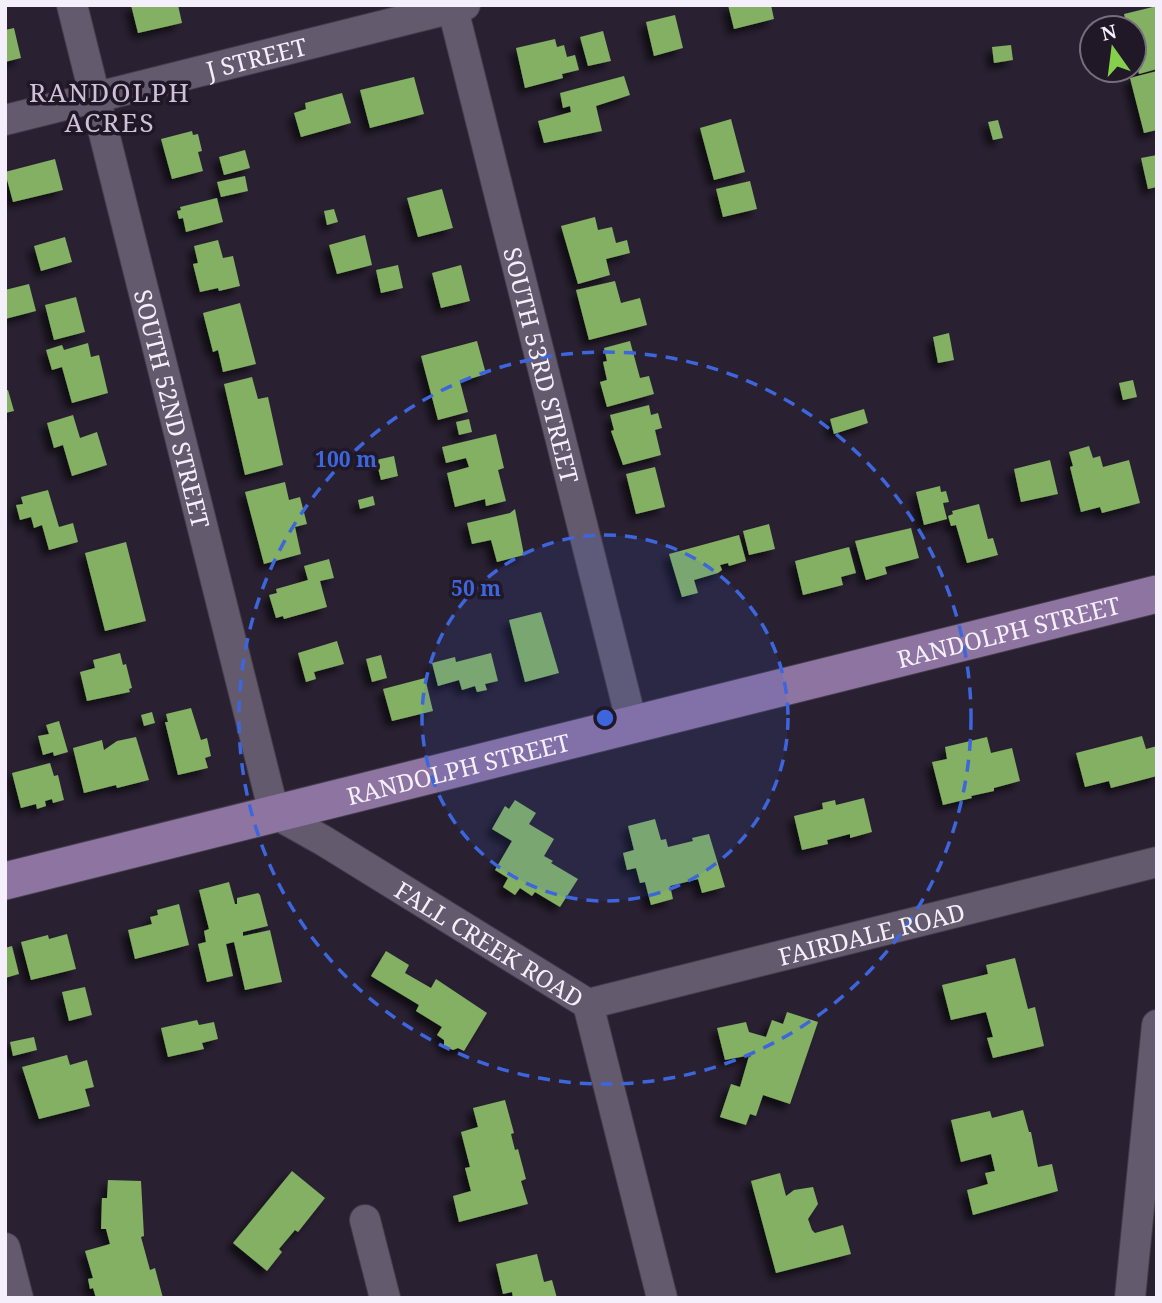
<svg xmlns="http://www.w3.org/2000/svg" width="1162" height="1303" font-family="'Noto Serif',serif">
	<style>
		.building { fill: #83b064; filter: url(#shadow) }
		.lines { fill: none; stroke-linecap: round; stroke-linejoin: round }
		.minor-casing { stroke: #443c4a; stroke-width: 32 }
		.major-casing { stroke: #443c4a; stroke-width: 39 }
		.minor { stroke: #645a6d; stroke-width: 30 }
		.major { stroke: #8d74a1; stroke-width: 37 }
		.ring { fill: none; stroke: #3d66dd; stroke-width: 3.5; stroke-dasharray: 12 9 }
		.labels { text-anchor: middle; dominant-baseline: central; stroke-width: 7; stroke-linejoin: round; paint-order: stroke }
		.street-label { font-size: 24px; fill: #f5effb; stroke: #201727 }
		.neighbourhood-label { font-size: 26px; letter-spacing: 2px; fill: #cec2d8; stroke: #201727 }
		.centre { fill: #3d66dd; stroke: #201727; stroke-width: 3.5 }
		.ring-label { font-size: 21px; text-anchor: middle; font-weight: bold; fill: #3d66dd; stroke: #201727; stroke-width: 7; stroke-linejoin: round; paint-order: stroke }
	</style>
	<defs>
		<filter id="shadow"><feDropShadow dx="-6" dy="6" stdDeviation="3.5" flood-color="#0009"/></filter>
	</defs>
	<rect width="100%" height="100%" fill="#292031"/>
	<path class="building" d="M131,5H178L182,23L138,33Z
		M728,5H771L774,19L734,29Z
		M1157,6V69L1139,74L1134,54V28H1127L1124,14Z
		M675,15L683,48L654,56L646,22Z
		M14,28L21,58L5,62V30Z
		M603,31L611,61L588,66L580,37Z
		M555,39L557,47L564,45L567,57L575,55L579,70L562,74L563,78L525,88L516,48Z
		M1011,45L1013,60L994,63L992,47Z
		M1157,71V130L1144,133L1130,78Z
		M624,76L630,95L596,106L602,131L544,143L538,121L571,112L570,106L563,108L560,93Z
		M414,77L424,114L370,128L360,90Z
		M342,93L351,123L301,137L294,113L306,109L305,103Z
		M731,119L745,172L714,180L700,128Z
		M998,120L1003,138L993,140L988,122Z
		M192,131L193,135L198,134L202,151L198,152L203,171L172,179L161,139Z
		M245,150L250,168L224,175L219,157Z
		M1157,155V187L1148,189L1141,158Z
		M55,159L63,190L13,202L5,172Z
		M245,176L248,191L221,197L217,182Z
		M750,181L757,209L723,217L716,189Z
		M442,189L453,228L418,237L407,198Z
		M217,198L223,222L186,232L183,218L179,219L177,211L181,210L180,207Z
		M334,209L338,222L327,225L324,211Z
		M595,217L598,230L612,227L616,243L627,240L630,253L606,259L610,275L578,284L561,226Z
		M365,235L372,265L337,274L329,245Z
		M65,237L72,262L41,271L34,246Z
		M218,240L223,258L233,256L240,286L219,291L218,288L200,292L193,264L198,263L194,246Z
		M398,265L403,288L381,293L376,270Z
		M461,265L470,301L441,308L432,273Z
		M615,281L621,303L640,298L647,325L589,340L576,290Z
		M29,284L36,311L5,319V290Z
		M76,297L85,332L54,340L45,305Z
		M240,303L256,364L223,372L218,350L213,352L203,313Z
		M949,333L954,360L938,363L933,337Z
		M477,341L486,374L460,382L468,412L438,420L421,356Z
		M630,341L640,378L649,376L654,394L607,407L600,382L607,380L603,362L607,361L604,348Z
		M88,343L91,357L99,355L108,393L72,403L62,367L52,370L46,350L62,345L64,350Z
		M252,377L258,399L268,397L283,465L245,475L224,384Z
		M1133,380L1137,397L1123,400L1119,383Z
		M8,390L14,411L5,413V391Z
		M649,405L651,415L658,413L662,428L655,430L661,455L623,465L611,431L614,430L610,415Z
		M864,409L868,423L834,434L830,419Z
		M73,415L80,438L97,432L107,465L72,476L63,445L54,448L47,423Z
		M469,419L472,432L459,435L456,422Z
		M496,434L504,468L498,470L506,501L486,506L485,499L455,507L447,473L469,467L466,458L446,463L442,447Z
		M1089,446L1093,458L1100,456L1103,467L1129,460L1140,503L1102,513L1100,507L1081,512L1070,467L1073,466L1069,452Z
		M394,456L398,476L381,480L376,460Z
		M1050,460L1058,494L1021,502L1014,469Z
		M655,467L665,507L636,514L626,474Z
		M285,482L289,500L300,497L307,524L295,527L301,554L264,564L245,492Z
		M940,486L941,492L946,491L949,502L943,503L947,519L924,525L916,492Z
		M48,490L59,527L73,523L78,542L49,550L42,525L34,528L31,517L20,520L16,505L23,504L21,497Z
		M373,496L375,505L360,509L358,500Z
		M979,504L988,539L993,538L998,555L967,563L956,525L951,526L948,516L953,514L952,511Z
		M515,509L524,555L497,562L491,540L472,544L467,523L510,513Z
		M769,524L775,549L749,555L743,531Z
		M911,528L919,558L885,567L887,574L866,580L855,541Z
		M739,535L746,561L729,566L728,563L720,565L722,570L718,573L694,580L698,593L682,597L669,554Z
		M126,542L146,621L105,631L85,553Z
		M849,547L856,573L841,577L843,585L803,595L795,561Z
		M329,559L334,578L320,581L327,607L284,619L283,616L276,618L269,595L277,593L276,589L308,580L304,566Z
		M541,612L559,673L525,682L509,620Z
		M337,641L344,664L314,672L316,679L306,682L298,653Z
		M120,653L123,665L126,664L132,688L129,689L130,692L87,701L80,672L95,668L93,660Z
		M491,653L498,681L485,684L487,690L477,692L475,686L462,690L459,680L438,686L432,663L455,657L456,662Z
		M381,655L387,678L372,682L366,659Z
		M425,678L433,711L392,721L383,689Z
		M191,708L201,740L207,738L211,756L205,758L208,768L178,775L165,722H168L166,714Z
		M152,712L155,723L144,726L141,715Z
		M59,721L68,752L54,756L53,752L43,755L38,736L49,734L46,725Z
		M1142,736L1146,749L1157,746V776L1111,788L1109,781L1085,787L1076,753Z
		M136,737L149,780L117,788L116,785L84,793L73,748L102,740L104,750L117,741Z
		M987,737L991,753L1012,748L1020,781L994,788V791L971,796L972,798L943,805L932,762L947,759L945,747Z
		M50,763L54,776L58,775L64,800L53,803L52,799L45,801L46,806L37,809L36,804L21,808L12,773Z
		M864,798L872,832L850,838V834L827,840L828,844L802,850L794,816L823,809L822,803L835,800L836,805Z
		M515,800L536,813L529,824L554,839L544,856L553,861L551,863L578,879L560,907L535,892L532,896L520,888L515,895L503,887L508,878L495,870L512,841L492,829L505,806L509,809Z
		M655,819L661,840L666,839L668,847L693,841L692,838L709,834L725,887L702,893L698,879L670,886L673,899L651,905L645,882L640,883L636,868L627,870L623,853L634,850L628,826Z
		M229,882L235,904H237V898L258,893L260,895L268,926L243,932V936L270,930L282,982L245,990L234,942L226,944L233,976L207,982L198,944L206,942L204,931L209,929L199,890Z
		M179,904L189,945L135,959L128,930L152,924L150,917L158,915L157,910Z
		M67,934L76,969L31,980L21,942L48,935L49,939Z
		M12,946L19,974L5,978V948Z
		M386,951L409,965L405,973L431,988L436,979L487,1013L464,1051L458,1048L453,1050L444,1046V1040L437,1035L442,1027L416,1011L419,1005L371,976Z
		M1015,958L1028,1009L1035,1007L1044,1046L993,1058L987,1038L993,1037L986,1012L951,1020L942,985L988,974L986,965Z
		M85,987L92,1015L69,1021L62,992Z
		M787,1012L818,1022L790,1104L763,1095L756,1116L750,1114L746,1125L720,1117L731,1084L740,1087L749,1056L750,1058L751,1055L725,1060L717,1028L746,1022L749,1032L766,1037L772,1020L783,1024Z
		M197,1020L199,1025L214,1022L218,1039L202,1043L204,1049L168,1057L161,1028Z
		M34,1037L37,1050L13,1056L10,1042Z
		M67,1055L70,1065L87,1060L94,1087L85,1089L90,1106L39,1119L22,1067Z
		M505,1100L514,1133L511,1134L515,1150L518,1149L526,1179L521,1181L528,1204L459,1222L453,1196L471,1191L465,1168L470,1167L461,1132L478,1127L473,1108Z
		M1023,1110L1029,1132H1031L1038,1167L1052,1164L1058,1191L973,1215L967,1190L988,1184L985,1173L995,1171L991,1154L961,1162L951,1120L990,1111L992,1118Z
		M292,1171L325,1198L298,1232L295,1230L279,1249L282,1252L267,1271L233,1243Z
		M780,1173L786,1196L794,1190L813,1187L818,1204L808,1219L812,1230L815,1233L843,1225L851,1254L776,1273L751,1181Z
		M108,1180L141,1181L144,1236L141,1237L150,1270L155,1268L163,1298H96L93,1288L90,1289L88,1279L93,1278L85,1251L110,1244L106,1229H101L102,1198H107Z
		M537,1254L544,1282L552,1280L557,1298H513L512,1292L503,1294L496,1264Z"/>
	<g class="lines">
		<defs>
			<g id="minor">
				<path id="s1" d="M72,5L274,813L324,841L588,1004L662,1298"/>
				<path id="s2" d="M452,5L632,724"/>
				<path id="s3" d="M5,120L465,5"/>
				<path id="s4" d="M588,1004L1157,862"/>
				<path d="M365,1220L385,1298"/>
				<path d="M5,1248L18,1298"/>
				<path d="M1130,1298L1157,1025"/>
			</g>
			<g id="major">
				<path id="s5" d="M5,881L1157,594"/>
			</g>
		</defs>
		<use href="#minor" class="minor-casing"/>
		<use href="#major" class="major-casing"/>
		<use href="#minor" class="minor"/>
		<use href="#major" class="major"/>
	</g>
	<circle cx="605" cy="718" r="183" fill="#3d66dd" fill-opacity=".12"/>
	<g class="ring">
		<circle cx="605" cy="718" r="183"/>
		<circle cx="605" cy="718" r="366"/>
	</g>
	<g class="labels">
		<g class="street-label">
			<text stroke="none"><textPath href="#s3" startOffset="259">J STREET</textPath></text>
			<text stroke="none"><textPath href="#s2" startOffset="371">SOUTH 53RD STREET</textPath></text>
			<text stroke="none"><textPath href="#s1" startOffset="416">SOUTH 52ND STREET</textPath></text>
			<text stroke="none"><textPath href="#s5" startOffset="1034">RANDOLPH STREET</textPath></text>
			<text stroke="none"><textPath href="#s5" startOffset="467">RANDOLPH STREET</textPath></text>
			<text stroke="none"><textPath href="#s4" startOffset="292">FAIRDALE ROAD</textPath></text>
			<text stroke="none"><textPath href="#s1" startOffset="1085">FALL CREEK ROAD</textPath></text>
		</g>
		<g class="neighbourhood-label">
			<text x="110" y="92">RANDOLPH<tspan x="110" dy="30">ACRES</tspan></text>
		</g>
	</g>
	<circle cx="605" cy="718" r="10" class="centre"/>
	<g class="ring-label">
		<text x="346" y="467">100 m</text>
		<text x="476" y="596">50 m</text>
	</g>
	<rect width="1162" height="1303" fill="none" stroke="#f5effb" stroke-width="14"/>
	<g transform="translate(1113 49) rotate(346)"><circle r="33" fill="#201727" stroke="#756d7c" stroke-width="2"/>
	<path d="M0-5L12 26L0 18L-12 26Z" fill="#85cf4c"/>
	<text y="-10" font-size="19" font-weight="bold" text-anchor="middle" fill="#f5effb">N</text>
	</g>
</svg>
